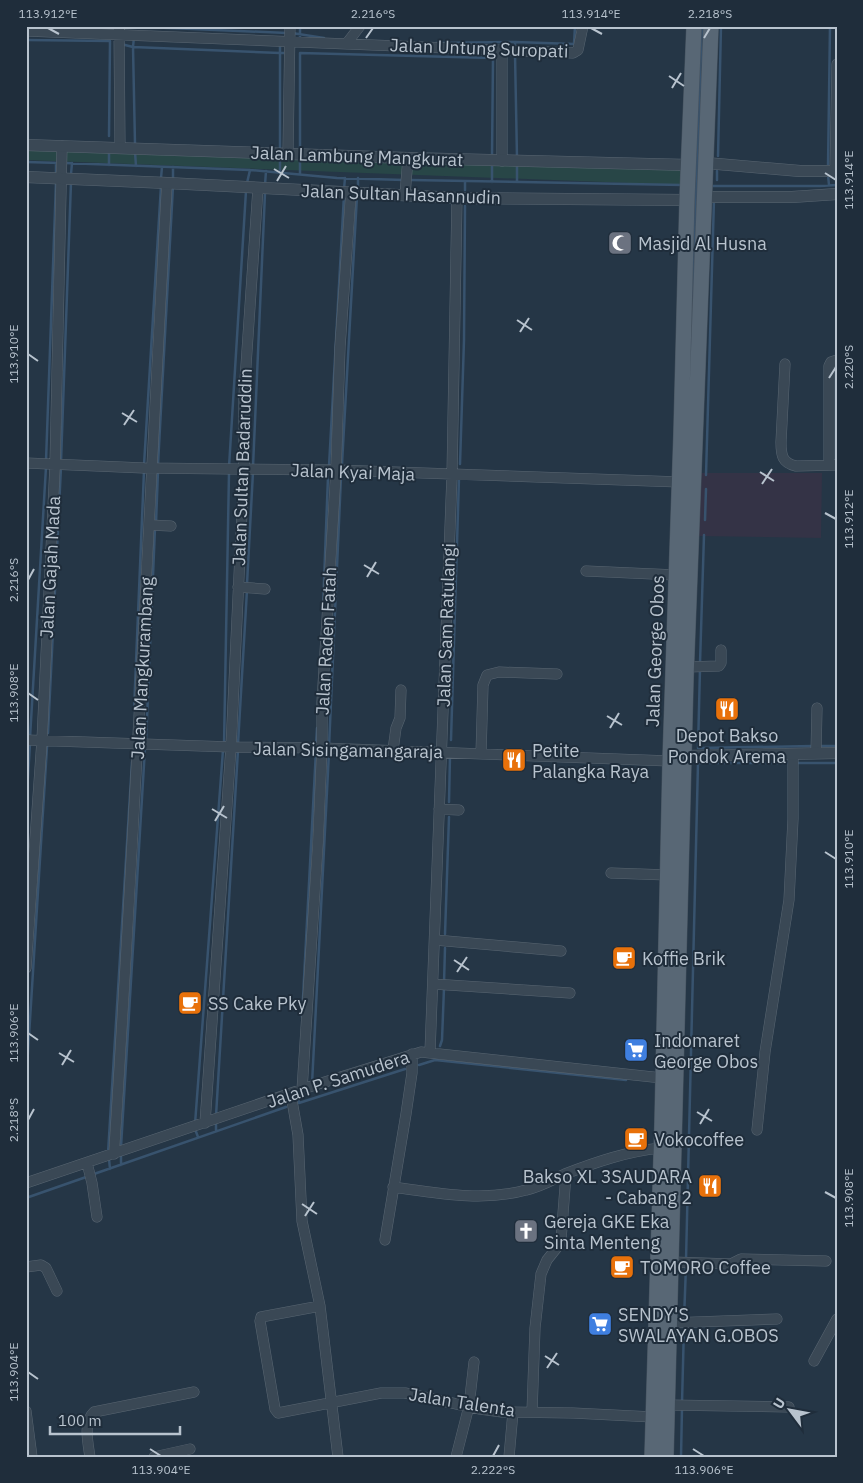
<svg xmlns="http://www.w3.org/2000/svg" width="863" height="1483" font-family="'IBM Plex Sans',sans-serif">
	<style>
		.medical { fill: #343346 }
		.green { fill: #284647 }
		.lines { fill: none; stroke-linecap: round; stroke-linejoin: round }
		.stream { stroke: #38536e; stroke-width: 2.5 }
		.minor-casing { stroke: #596672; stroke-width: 11 }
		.tertiary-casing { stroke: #596672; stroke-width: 12 }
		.primary-casing { stroke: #44515e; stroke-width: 16 }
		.minor { stroke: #3a4855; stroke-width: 10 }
		.tertiary { stroke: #3a4855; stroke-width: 11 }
		.primary { stroke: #586775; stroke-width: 15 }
		.ticks { fill: none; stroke: #b8c3ce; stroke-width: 2 }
		.labels { text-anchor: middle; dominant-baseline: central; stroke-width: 4; stroke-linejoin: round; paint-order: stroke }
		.street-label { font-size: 18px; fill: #b8c3ce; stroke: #1f2d3b }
		.poi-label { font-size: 18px; fill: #b8c3ce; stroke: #1f2d3b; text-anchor: start }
		.neatline { fill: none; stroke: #b8c3ce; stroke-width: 2 }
		.ticks-label { font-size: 12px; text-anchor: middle; fill: #b8c3ce }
	</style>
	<rect width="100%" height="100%" fill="#253646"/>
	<path class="medical" d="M700,473H822L821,538L697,536Z"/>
	<path class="green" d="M26,147L682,170V185L26,160Z"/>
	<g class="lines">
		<path class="stream" d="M122,26L287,33
			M292,33L324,38
			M26,40L110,41L109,136
			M300,40V26
			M280,43V53H287
			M436,43L515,42
			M121,44L133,47L134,37
			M515,48V42L574,44L575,26
			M515,54L517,158
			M135,144L133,47L280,53V151
			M300,150V53L493,58L492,157
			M135,152L136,166
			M718,156L721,26
			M280,157V173
			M26,162L60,163
			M56,163V174
			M65,163L250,170L337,178L404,180
			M517,164V182
			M109,165V152
			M173,167V180
			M828,167L830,26
			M71,174L72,163
			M300,174V158
			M828,175L829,185
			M161,178L162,167
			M410,180L682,185
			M717,180V171
			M492,182V163
			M247,183L250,170
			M265,185L266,171
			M711,186H820L837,185
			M344,189L345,178
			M358,190V178
			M465,190V182
			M692,308L702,26
			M46,461L56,182
			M61,462L71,182
			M342,464L357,196
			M460,464L464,340L465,206
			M144,465L161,186
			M158,465L173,186
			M329,466L344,195
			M229,467L246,191
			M253,467L265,193
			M706,475L714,199
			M705,520L706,489
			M156,523L158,471
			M247,584L253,472
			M323,607L328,477
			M700,663L704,535
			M700,669L698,748L813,746
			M134,710L144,471
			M48,733L61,467
			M30,738L46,467
			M451,740L459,478
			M146,742L155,528
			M238,744L247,590
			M224,745L229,473
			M316,745L317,728
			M819,746H837
			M329,747L341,477
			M796,763H837
			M449,802L450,756
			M26,809L30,744
			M445,934L449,817
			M444,983L445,948
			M302,1017L316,750
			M440,1046L442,1040L444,988
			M419,1065L435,1060L626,1080
			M26,1084L47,747
			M312,1084L329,752
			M298,1095L299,1103L405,1069
			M216,1116L238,750
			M216,1121V1131
			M195,1124L223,750
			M195,1129L198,1137
			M121,1147L145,748
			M108,1153L132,762
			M109,1159L110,1169
			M121,1165V1155
			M94,1174L286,1107
			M26,1198L89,1176
			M686,1260L698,763H790
			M684,1320L686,1266
			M682,1403L684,1326
			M681,1457L682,1408"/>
		<defs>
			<path id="minor" d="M119,26L120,148
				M26,31L573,53L578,50L583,26
				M352,44L347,43L360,26
				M288,153L290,26
				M502,161V50
				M835,172L837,64
				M405,195L408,158
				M785,364L781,442C781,455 782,463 796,466L837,465
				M26,463L144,468L336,470L680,482
				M829,465V366L831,362L837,360
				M149,525L171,526
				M586,571L676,575
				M238,587L265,589
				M687,667L719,666L721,663V650
				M26,740L231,747L322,748L670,761
				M393,750L396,728L400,718L401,690
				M816,753L817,708
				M481,754L483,685L487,675L499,672L557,674
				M439,809L459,810
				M611,873L668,875
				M435,940L561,951
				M26,968L42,740L55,465L62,146
				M433,984L570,993
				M430,1052L452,475L457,198
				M302,1090L318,842L322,748V702L336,470L340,347L351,192
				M291,1095L298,1135L302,1221L320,1306L338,1457
				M205,1123L231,747L244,469V395L258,188
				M757,1130L765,1052L789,900L793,819V754
				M114,1154C135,830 149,506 167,183
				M87,1163L92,1183L97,1217
				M26,1183L312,1086L421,1052L662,1078
				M393,1187C437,1193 483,1202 526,1190C540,1187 552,1180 565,1174C596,1162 628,1151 661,1148
				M385,1240L406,1114L412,1073V1054
				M672,1262L731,1264L741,1259L826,1261
				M26,1267L41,1265L46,1268L57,1291
				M320,1306L261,1317L260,1321L275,1409L278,1413L381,1393H405L480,1409L502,1412L573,1413L653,1417
				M670,1323L777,1319
				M814,1361L837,1319
				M667,1405L789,1407
				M26,1411L32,1457
				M532,1412L535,1328L541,1274L547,1260L559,1245L561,1240L566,1174
				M90,1457C88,1443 83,1422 94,1412L194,1392
				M154,1457L190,1449
				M456,1457L469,1406L474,1362
				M509,1457L513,1412"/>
			<path id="tertiary" d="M26,145L408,158L689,165
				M706,163L800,171H837
				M26,177L167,183L457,198L687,200
				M704,197H792L837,194
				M685,756L837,753"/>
			<path id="primary" d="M652,1457L662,1124L670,761L681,434L687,200L694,26
				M666,1457L686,678L711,26"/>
		</defs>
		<use href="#minor" class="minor-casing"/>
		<use href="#tertiary" class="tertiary-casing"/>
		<use href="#primary" class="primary-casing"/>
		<use href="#minor" class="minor"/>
		<use href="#tertiary" class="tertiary"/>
		<use href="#primary" class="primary"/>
	</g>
	<path class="ticks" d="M48,28L59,34M591,28L602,34M366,38L373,28M704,38L710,28M669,76L684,86M672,88L681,73M274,169L289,178M825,173L836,180M277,181L286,166M517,320L532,330M520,332L529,318M28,354L38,361M829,378L836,367M122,413L137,422M124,425L134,410M760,472L774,481M762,484L772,469M825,513L836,519M364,565L379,574M367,577L376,562M28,580L34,569M28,693L38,700M607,716L622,725M610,728L619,713M212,809L227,818M215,821L224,806M825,852L836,859M454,960L469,970M457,972L467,957M28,1033L38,1040M59,1053L74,1062M62,1065L71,1050M697,1112L712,1121M28,1120L34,1109M700,1124L709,1109M825,1192L836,1198M302,1204L317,1214M305,1216L314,1202M545,1356L559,1365M547,1368L557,1353M28,1372L38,1379M150,1449L161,1456M693,1449L704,1456M493,1456L499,1445"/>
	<defs>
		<symbol id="mosque-square" viewBox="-11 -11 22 22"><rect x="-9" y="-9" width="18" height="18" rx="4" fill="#6b7280" stroke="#1f2d3b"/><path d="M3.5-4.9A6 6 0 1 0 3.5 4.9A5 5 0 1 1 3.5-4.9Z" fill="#fff"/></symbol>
		<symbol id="restaurant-square" viewBox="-11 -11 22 22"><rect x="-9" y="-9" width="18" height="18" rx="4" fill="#e8710a" stroke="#1f2d3b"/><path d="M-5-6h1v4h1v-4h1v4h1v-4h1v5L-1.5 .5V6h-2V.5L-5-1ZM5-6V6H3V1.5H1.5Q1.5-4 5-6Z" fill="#fff"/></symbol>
		<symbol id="cafe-square" viewBox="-11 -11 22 22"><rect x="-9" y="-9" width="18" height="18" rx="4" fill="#e8710a" stroke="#1f2d3b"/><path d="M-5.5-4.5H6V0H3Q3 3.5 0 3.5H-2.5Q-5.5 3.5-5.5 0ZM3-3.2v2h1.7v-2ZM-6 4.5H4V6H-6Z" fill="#fff"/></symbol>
		<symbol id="supermarket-square" viewBox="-11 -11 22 22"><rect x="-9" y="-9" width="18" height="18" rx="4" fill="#3f7fe0" stroke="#1f2d3b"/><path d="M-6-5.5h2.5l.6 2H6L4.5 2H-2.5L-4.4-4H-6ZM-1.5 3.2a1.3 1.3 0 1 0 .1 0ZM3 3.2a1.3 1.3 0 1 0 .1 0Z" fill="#fff"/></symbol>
		<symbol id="church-square" viewBox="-11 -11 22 22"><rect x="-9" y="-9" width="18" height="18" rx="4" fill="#6b7280" stroke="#1f2d3b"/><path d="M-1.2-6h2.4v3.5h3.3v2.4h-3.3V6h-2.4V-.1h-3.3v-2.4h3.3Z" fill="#fff"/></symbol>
	</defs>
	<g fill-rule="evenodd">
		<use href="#mosque-square" x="606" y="229" width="28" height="28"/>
		<use href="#restaurant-square" x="713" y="695" width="28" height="28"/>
		<use href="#restaurant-square" x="500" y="746" width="28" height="28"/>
		<use href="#cafe-square" x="610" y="944" width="28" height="28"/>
		<use href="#cafe-square" x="176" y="989" width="28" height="28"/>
		<use href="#supermarket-square" x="622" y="1036" width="28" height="28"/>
		<use href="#cafe-square" x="622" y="1125" width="28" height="28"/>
		<use href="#restaurant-square" x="696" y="1172" width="28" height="28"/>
		<use href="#church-square" x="512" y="1217" width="28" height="28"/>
		<use href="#cafe-square" x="608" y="1253" width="28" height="28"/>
		<use href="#supermarket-square" x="586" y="1310" width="28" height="28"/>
	</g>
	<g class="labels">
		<g class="street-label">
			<text transform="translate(479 48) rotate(2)">Jalan Untung Suropati</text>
			<text transform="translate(357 156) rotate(2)">Jalan Lambung Mangkurat</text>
			<text transform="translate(401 194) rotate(2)">Jalan Sultan Hasannudin</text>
			<text transform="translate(242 467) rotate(-88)">Jalan Sultan Badaruddin</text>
			<text transform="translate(353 472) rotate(2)">Jalan Kyai Maja</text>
			<text transform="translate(50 567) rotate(-87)">Jalan Gajah Mada</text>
			<text transform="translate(446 625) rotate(-88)">Jalan Sam Ratulangi</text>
			<text transform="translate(326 641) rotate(-87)">Jalan Raden Fatah</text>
			<text transform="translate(655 651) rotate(-88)">Jalan George Obos</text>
			<text transform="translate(142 668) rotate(-87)">Jalan Mangkurambang</text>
			<text transform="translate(348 750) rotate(1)">Jalan Sisingamangaraja</text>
			<text transform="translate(338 1079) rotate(-18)">Jalan P. Samudera</text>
			<text transform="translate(462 1402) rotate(9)">Jalan Talenta</text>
		</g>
		<g class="poi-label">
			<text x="638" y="243">Masjid Al Husna</text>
			<text x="727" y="735" text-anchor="middle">Depot Bakso<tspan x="727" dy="21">Pondok Arema</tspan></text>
			<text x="532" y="750">Petite<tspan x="532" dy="21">Palangka Raya</tspan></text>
			<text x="642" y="958">Koffie Brik</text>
			<text x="208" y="1003">SS Cake Pky</text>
			<text x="654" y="1040">Indomaret<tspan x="654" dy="21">George Obos</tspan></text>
			<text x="654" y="1139">Vokocoffee</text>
			<text x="692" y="1176" text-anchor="end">Bakso XL 3SAUDARA<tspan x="692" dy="21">- Cabang 2</tspan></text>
			<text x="544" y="1221">Gereja GKE Eka<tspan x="544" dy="21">Sinta Menteng</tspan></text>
			<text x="640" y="1267">TOMORO Coffee</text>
			<text x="618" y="1314">SENDY'S<tspan x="618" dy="21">SWALAYAN G.OBOS</tspan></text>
		</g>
	</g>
	<rect width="863" height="1483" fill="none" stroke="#1f2d3b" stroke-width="55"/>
	<g transform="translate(790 1410) rotate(302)" stroke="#1f2d3b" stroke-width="4" paint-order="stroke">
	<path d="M0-4L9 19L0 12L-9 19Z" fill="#b8c3ce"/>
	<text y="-8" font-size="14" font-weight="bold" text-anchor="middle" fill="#b8c3ce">U</text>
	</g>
	<path d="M50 1426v8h130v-8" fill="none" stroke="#b8c3ce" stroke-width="2.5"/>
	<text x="58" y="1426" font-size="15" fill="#b8c3ce" stroke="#1f2d3b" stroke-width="4" paint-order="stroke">100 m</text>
	<rect x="28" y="28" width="808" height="1428" class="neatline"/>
	<g class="ticks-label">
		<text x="48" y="18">113.912°E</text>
		<text x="373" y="18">2.216°S</text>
		<text x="591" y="18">113.914°E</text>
		<text x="710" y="18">2.218°S</text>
		<text transform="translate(849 180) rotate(-90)" y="4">113.914°E</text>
		<text transform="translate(14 354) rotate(-90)" y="4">113.910°E</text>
		<text transform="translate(849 367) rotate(-90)" y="4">2.220°S</text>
		<text transform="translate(849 519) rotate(-90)" y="4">113.912°E</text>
		<text transform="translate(14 580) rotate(-90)" y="4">2.216°S</text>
		<text transform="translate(14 693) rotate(-90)" y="4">113.908°E</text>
		<text transform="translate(849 859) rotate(-90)" y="4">113.910°E</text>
		<text transform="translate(14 1033) rotate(-90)" y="4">113.906°E</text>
		<text transform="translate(14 1120) rotate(-90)" y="4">2.218°S</text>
		<text transform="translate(849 1198) rotate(-90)" y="4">113.908°E</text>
		<text transform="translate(14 1372) rotate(-90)" y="4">113.904°E</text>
		<text x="161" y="1474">113.904°E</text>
		<text x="493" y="1474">2.222°S</text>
		<text x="704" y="1474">113.906°E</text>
	</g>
</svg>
